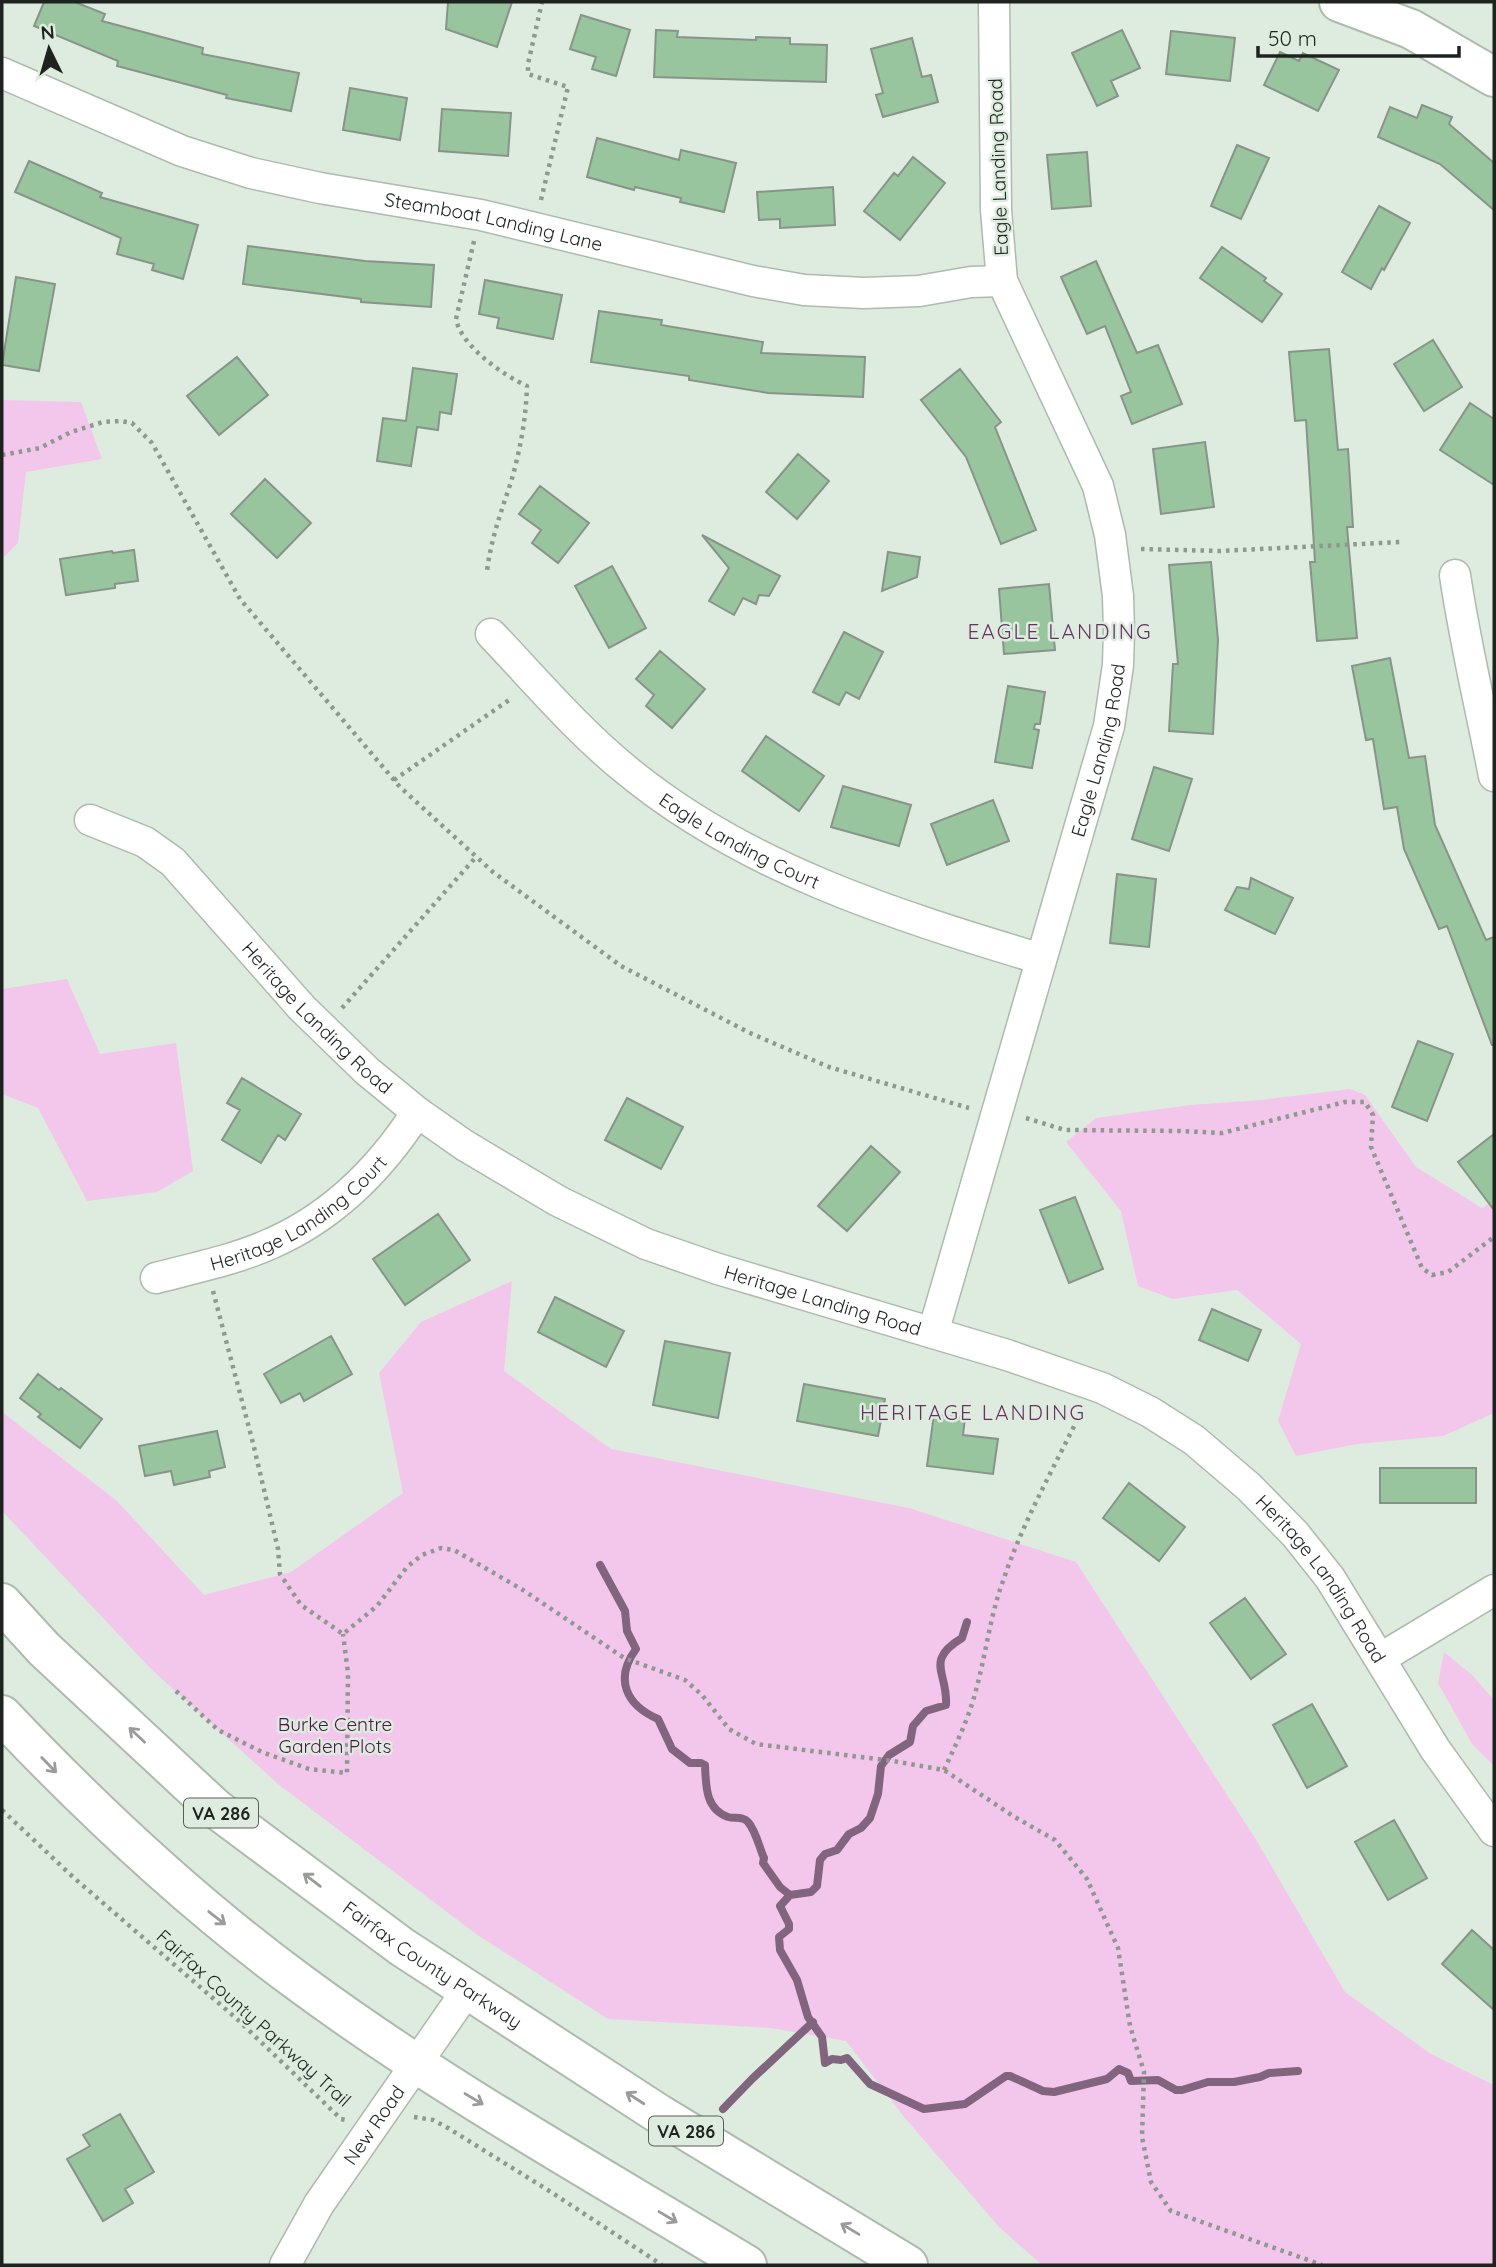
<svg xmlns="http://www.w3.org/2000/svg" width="1496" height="2267" font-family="Quicksand,sans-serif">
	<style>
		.green { fill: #f3c6ec }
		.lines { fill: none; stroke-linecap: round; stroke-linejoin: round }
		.stream { stroke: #81657e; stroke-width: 8 }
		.building { fill: #98c59d; stroke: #889489; stroke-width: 2 }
		.street-casing { stroke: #adbaae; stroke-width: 33 }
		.secondary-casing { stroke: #adbaae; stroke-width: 42 }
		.highway-casing { stroke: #adbaae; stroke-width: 42 }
		.path { stroke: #8d988e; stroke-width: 4.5; stroke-dasharray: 3.5 5; stroke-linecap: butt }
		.street { stroke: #fff; stroke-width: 30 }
		.secondary { stroke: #fff; stroke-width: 38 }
		.highway { stroke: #fff; stroke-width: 38 }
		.oneway { stroke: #9a9c9a }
		.labels { text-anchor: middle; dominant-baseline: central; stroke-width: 5; stroke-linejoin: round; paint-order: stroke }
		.shield { fill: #deecdf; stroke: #585f59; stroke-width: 2 }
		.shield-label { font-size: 18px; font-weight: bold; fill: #1e231f }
		.street-label { font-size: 19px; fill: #1e231f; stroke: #deecdf }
		.park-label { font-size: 19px; fill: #4c1647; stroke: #deecdf }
		.neighbourhood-label { font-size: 21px; letter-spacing: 2px; fill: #673262; stroke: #deecdf }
	</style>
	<rect width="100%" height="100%" fill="#deecdf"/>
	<path class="green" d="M2,400L81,402L102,459L26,472L18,543L2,559Z
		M67,979L100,1054L176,1043L193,1171L157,1192L87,1201L38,1108L2,1094V989Z
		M1350,1089L1365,1095L1416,1167L1482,1208L1494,1201V1413L1443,1436L1357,1444L1296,1456L1278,1421L1301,1344L1237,1290L1173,1299L1138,1286L1121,1211L1066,1142L1096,1118L1190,1105L1260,1100Z
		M512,1281L504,1371L611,1449L909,1508L1076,1562L1255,1838L1345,1992L1431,2054L1494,2085V2265H1042L999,2227L905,2118L846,2041L771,2028L608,2019L476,1934L278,1784L152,1670L2,1511V1412L117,1501L204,1595L291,1572L403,1493L379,1373L421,1322Z
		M1444,1652L1472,1675L1494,1700V1766L1472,1744L1438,1683Z"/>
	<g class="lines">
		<path class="stream" d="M600,1565L625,1611L627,1631L636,1649C614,1679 626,1705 658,1719L672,1749L690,1763H701L705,1765C706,1785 705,1809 728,1817C735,1819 743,1816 748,1822C756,1831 759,1847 764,1858L763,1863L780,1887L790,1895
			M967,1622L962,1638C924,1661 948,1672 946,1705L926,1711L913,1726L910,1742L889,1755L881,1766L878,1794L870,1818L861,1828L849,1834L837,1850L825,1854L820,1860L817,1886L811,1892L790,1895L780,1906L789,1924V1929L779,1937L780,1950L797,1980L808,2017L822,2037L825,2063L832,2059L841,2060L847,2058L870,2084L924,2109L965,2104L1006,2076H1010L1043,2091L1054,2092L1107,2079L1119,2069L1128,2073L1131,2081L1158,2080L1176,2090H1182L1208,2082H1234L1260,2077L1269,2073L1298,2071
			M723,2109L752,2079L813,2022"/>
	</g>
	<path class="building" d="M44,2H75L105,14L102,21L203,48L202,54L299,73L291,111L226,98L227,95L117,66L118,61L34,26Z
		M448,2H512L497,47L446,29Z
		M581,15L630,30L616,76L592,69L596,57L570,49Z
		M656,30L678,31L677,37L756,40V37L790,38V44L827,45L826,82L654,77Z
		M1122,30L1140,68L1111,81L1118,96L1097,106L1072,53Z
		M1171,31L1235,38L1230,81L1166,74Z
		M912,38L922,77L931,75L938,102L883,117L876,95L883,93L871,49Z
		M1280,52L1299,61L1303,53L1339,70L1318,111L1264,85Z
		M350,88L407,98L400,140L343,130Z
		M1422,105L1452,117L1449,124L1494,163V210L1440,164L1378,137L1390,107L1417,118Z
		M442,109L511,113L508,156L439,151Z
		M597,138L679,160L681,150L736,163L724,212L680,202L681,198L635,187L634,190L587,177Z
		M1237,145L1269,158L1241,219L1211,206Z
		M1087,152L1091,206L1052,209L1047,155Z
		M913,157L945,183L900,240L864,211L894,173L898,176Z
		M29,161L102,193L100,197L198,225L183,279L152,270L154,264L117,254L121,238L15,192Z
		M833,187L835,225L780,228V219L759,220L757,192Z
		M1379,206L1410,223L1384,270L1382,268L1371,289L1342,272Z
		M248,246L365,261L434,265L431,307L361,302V299L243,284Z
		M1222,247L1266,278L1264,281L1282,294L1262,322L1200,278Z
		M1096,261L1137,353L1158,345L1182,404L1132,424L1121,396L1131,392L1105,326L1087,334L1061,277Z
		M16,277L55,284L39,371L2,365Z
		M485,280L562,295L553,339L497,328L499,318L479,314Z
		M599,311L662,320L661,325L763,342L761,353L865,357L863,397L768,393L689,380V376L591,362Z
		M1433,340L1462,387L1424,411L1394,364Z
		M1329,349L1338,450L1348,449L1353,527H1347L1357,638L1317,641L1310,562H1315L1306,420L1295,421L1289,352Z
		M237,357L268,395L219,435L187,396Z
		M413,368L457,374L451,414L440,412L438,430L417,427L411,466L377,461L383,418L406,421Z
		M960,369L1001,422L995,427L1036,530L1001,544L966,457L921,400Z
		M1470,403L1494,419V485L1440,450Z
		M1205,442L1214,507L1161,514L1153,449Z
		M798,454L829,481L797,519L766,492Z
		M265,479L311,523L277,558L231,514Z
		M540,486L589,523L558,563L532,543L541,530L519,514Z
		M702,535L780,576L769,596L759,595L756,604L743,598L734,615L709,601L729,568Z
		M134,550L138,581L115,584V588L66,595L60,559L112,551L113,553Z
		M888,552L920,557L917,577L882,591Z
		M1211,562L1218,640L1213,734L1169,731L1173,664H1178L1169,565Z
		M612,566L646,628L609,648L575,586Z
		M1049,584L1055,650L1004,654L999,589Z
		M844,632L883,652L859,699L846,692L839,705L813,692Z
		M660,651L705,689L672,728L646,706L654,695L636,679Z
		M1390,658L1409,758L1425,756L1435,825L1486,940L1494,937V1045H1492L1447,926L1439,929L1404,849L1397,807L1384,809L1373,739L1366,740L1352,666Z
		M1008,686L1045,692L1040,724H1035L1034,729L1039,730L1032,768L995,762Z
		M766,736L824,776L799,811L742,771Z
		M1154,767L1192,779L1169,851L1132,839Z
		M843,786L911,805L899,846L831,827Z
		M993,800L1009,841L947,865L931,824Z
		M1117,874L1156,879L1149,947L1110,943Z
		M1251,878L1293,898L1275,934L1225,910L1237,887L1249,889Z
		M1418,1041L1453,1054L1427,1121L1392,1107Z
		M242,1078L301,1114L285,1140L278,1135L261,1163L222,1140L240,1110L227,1103Z
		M627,1098L683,1127L661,1169L605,1140Z
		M1494,1134V1210L1458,1162Z
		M871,1146L900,1172L847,1231L818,1206Z
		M1075,1197L1103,1269L1069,1283L1040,1210Z
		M438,1214L470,1260L405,1305L373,1259Z
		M555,1297L624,1331L606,1367L538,1332Z
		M1212,1309L1261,1330L1248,1361L1199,1340Z
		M331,1336L352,1374L304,1401L300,1393L281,1403L264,1374Z
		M665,1341L730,1353L718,1418L653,1405Z
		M38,1374L59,1390L61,1388L102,1419L80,1448L38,1417L41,1414L20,1398Z
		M804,1384L885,1399L878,1436L797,1421Z
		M934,1414L965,1418L963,1435L998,1439L993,1474L927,1466Z
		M217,1431L225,1467L209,1471L210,1477L174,1485L171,1471L145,1476L139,1446Z
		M1380,1468H1476V1503H1380Z
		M1129,1483L1185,1527L1159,1561L1103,1518Z
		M1245,1598L1286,1654L1251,1679L1210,1623Z
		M1312,1704L1347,1766L1307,1788L1273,1725Z
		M1394,1820L1427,1878L1388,1900L1355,1842Z
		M1472,1930L1494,1950V2010L1442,1964Z
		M120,2114L154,2172L125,2189L133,2203L103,2221L67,2159L90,2146L83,2135Z"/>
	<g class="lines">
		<defs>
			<g id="street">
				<path id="s1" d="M2,73L182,151L251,173L320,188L481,215L753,281L804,290L864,293L919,291L971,282L1002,281"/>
				<path d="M1455,575C1465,643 1481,709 1494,776"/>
				<path id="s2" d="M491,634C535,680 576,729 625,769C744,868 895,915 1041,959"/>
				<path id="s3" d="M90,820L145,842L173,862L302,1008L367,1071L417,1112L464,1145L558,1201L646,1244L718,1269L1007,1355L1102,1388L1150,1412L1194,1440L1249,1487L1295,1534L1330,1578L1435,1749L1494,1831"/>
				<path id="s4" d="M156,1278C194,1268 234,1260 270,1244C332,1217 381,1168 417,1112"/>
				<path id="s5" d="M933,1333L1109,726L1118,665L1119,631L1118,596L1110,535L1098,486L1002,281L996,210L994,2"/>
				<path d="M1381,1658L1494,1590"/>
				<path id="s6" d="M285,2265L319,2204L468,1989"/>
			</g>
			<path id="secondary" d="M1339,2L1411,29L1494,77"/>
			<g id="highway">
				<path id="s7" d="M2,1603L44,1649L215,1808L402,1947L659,2114L908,2265"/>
				<path d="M2,1715C94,1812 192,1904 300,1983C442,2088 597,2174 747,2265"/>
			</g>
		</defs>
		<use href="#street" class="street-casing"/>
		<use href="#secondary" class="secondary-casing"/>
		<use href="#highway" class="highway-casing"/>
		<path class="path" d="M541,200L568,87L528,74V64L542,2
			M474,241L456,319C461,346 503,375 527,386C526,419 520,451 511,482C501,512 491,539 487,571
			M2,455L40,448L71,432L103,422L121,421L132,423L152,443L240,599L400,787L493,872L621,966L750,1033L829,1067L969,1108
			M1141,549L1220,551L1401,542
			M394,780L509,700
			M342,1008L476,857
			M1026,1118L1065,1130L1180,1131L1222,1133L1345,1102H1365L1373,1115L1371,1147L1422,1268L1432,1275L1448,1272L1494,1237
			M213,1291L253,1443L278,1549L280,1574L301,1605L343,1634L377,1606L407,1567L422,1555L441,1548L454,1550L523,1590L624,1658L685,1680L702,1695L729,1729L756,1744L893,1761L944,1770L1013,1816L1055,1840L1087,1879L1118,1948L1130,2026L1144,2072L1142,2137L1151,2182L1171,2211L1322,2265
			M176,1691L218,1730L262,1752L309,1769L347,1773L348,1673L343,1634
			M944,1770C956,1744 969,1718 976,1690C986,1654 990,1616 1003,1581C1023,1521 1055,1466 1082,1410
			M2,1810L73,1877L237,2019L341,2119L346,2120
			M414,2117L433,2120L448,2128L551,2192L662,2265"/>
		<use href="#street" class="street"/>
		<use href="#secondary" class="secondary"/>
		<use href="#highway" class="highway"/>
	</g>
	<defs><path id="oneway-shaft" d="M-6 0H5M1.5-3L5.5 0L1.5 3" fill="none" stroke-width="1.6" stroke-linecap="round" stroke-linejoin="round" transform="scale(1.75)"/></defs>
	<g class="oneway">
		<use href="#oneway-shaft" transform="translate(137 1735) rotate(-137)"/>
		<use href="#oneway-shaft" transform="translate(49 1765) rotate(46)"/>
		<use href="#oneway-shaft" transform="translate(312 1880) rotate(-143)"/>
		<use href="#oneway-shaft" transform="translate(217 1918) rotate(38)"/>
		<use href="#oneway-shaft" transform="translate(635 2098) rotate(-147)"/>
		<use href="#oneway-shaft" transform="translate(474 2099) rotate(31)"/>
		<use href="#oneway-shaft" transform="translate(668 2217) rotate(31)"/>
		<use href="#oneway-shaft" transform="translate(850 2229) rotate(-149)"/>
	</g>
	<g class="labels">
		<g class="shield">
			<rect x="184" y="1798.5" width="74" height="29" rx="5"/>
			<rect x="649" y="2116.5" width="74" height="29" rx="5"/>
		</g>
		<g class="shield-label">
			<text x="221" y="1813">VA 286</text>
			<text x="686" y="2131">VA 286</text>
		</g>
		<g class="street-label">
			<text transform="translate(998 167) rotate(-92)">Eagle Landing Road</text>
			<text stroke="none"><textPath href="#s1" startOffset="516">Steamboat Landing Lane</textPath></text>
			<text stroke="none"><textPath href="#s5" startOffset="606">Eagle Landing Road</textPath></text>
			<text stroke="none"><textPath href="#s2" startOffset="326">Eagle Landing Court</textPath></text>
			<text stroke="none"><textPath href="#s3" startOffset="306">Heritage Landing Road</textPath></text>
			<text stroke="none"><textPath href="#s4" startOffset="159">Heritage Landing Court</textPath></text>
			<text stroke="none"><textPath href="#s3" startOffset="894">Heritage Landing Road</textPath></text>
			<text stroke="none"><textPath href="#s3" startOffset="1482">Heritage Landing Road</textPath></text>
			<text stroke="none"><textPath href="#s7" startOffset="564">Fairfax County Parkway</textPath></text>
			<text transform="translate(254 2018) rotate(42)">Fairfax County Parkway Trail</text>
			<text stroke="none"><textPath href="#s6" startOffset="166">New Road</textPath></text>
		</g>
		<g class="park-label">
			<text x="335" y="1724">Burke Centre<tspan x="335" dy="22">Garden Plots</tspan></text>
		</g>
		<g class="neighbourhood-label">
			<text x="1060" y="631">EAGLE LANDING</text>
			<text x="973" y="1412">HERITAGE LANDING</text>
		</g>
	</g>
	<rect width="1496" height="2267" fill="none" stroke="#1e231f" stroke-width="7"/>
	<g transform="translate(49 49) rotate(355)" stroke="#deecdf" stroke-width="5" paint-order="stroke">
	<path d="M0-5L12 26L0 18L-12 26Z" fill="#1e231f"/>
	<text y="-10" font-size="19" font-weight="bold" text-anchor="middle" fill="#1e231f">N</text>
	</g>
	<path d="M1258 46v10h201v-10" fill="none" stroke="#1e231f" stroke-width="3.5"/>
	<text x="1268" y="46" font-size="21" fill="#1e231f" stroke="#deecdf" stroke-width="5" paint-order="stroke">50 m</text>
</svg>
